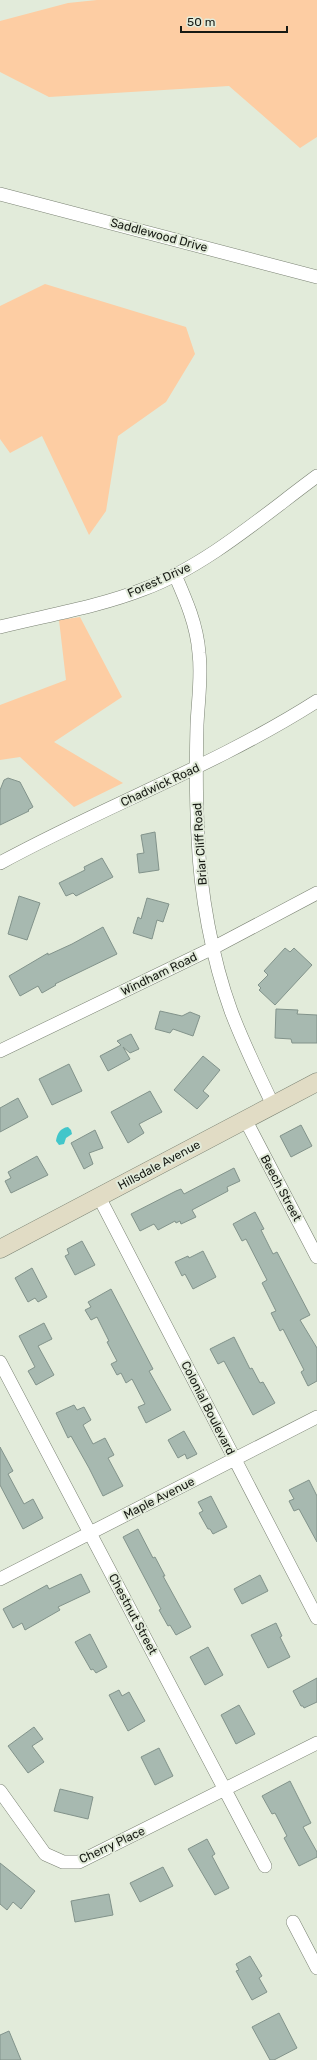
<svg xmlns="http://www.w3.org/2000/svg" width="317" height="2060" font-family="Rubik,sans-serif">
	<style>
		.green { fill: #fdcda3 }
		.water { fill: #42c6ca }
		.building { fill: #a7b9b0; stroke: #82938b }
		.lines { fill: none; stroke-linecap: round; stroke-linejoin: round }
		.street-casing { stroke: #7a8273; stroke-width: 14 }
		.secondary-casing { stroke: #7a8273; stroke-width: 19 }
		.street { stroke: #fff; stroke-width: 13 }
		.secondary { stroke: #e1dcc5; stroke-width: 18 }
		.labels { text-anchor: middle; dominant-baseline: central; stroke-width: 4; stroke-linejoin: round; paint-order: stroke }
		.street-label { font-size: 12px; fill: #171a14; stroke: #e2ebda }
	</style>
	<rect width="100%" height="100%" fill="#e2ebda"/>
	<path class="green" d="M97,0H317V137L300,148L229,86L49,97L0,72V21L68,3Z
		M45,284L186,327L195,354L166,402L118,436L106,511L89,535L42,436L10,453L0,439V306Z
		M80,617L122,697L54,742L123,783L74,807L20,757L0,760V705L66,680L59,620Z"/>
	<path class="water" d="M68,1127L71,1130L72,1134L66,1138L64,1144L59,1145L56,1141C57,1134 60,1128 68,1127Z"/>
	<path class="building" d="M8,778L20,782L33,807L28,810L29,811L0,825V790L4,780Z
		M155,832L159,870L139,873L137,854L144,853L141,835Z
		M102,858L113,877L76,896L73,893L66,896L59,883L85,870L84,867Z
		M19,896L40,903L27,940L8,934Z
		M147,898L169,904L163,922L157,920L152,939L133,933L138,917L141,919Z
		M103,927L117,954L55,984L56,985L42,993L38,986L20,996L9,976L48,953V955L72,944Z
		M285,948L290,952L294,948L312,965L275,1005L259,990L261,988L258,985L268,975L264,971Z
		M276,1009L298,1010L297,1014L317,1015V1043H292L291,1039L275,1038Z
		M160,1011L182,1016L190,1012L200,1016L193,1036L173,1029L170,1033L155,1029Z
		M131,1034L139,1049L130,1053L123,1047L130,1059L108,1071L100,1056L121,1045L117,1041Z
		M203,1056L220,1070L203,1091L209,1096L197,1109L174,1090Z
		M69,1064L82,1091L52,1105L39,1079Z
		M150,1091L162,1112L139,1124L144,1133L128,1143L111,1112Z
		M18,1098L28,1117L0,1132V1108Z
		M301,1125L312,1146L291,1157L280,1136Z
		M95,1130L103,1148L89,1153L93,1164L84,1169L71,1143Z
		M37,1156L48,1175L11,1193L5,1181L11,1178L8,1172Z
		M234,1168L240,1181L227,1187L228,1191L192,1210L196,1217L181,1224L180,1221L176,1223L175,1221L158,1230L154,1224L140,1231L131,1214L176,1191L181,1189L184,1194Z
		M255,1212L264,1229L261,1230L273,1254L277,1252L310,1315L300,1320L317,1348V1381L308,1386L301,1372L304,1370L283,1329L280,1331L271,1313L276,1311L262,1283L267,1280L246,1239L242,1241L233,1224Z
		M82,1241L95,1265L75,1275L65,1256L69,1254L67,1249Z
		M203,1251L216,1277L193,1289L185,1274L182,1276L175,1262L188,1256L189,1258Z
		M32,1268L47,1297L38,1302L35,1298L28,1302L15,1278Z
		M111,1289L153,1369L149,1371L171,1410L146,1423L138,1407L145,1404L132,1379L126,1383L121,1373L117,1375L111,1364L117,1361L107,1342L109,1341L97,1317L91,1320L85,1310L91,1307L88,1302Z
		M44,1323L52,1339L38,1346L54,1375L36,1385L28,1371L35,1367L19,1336Z
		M234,1337L250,1369L252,1368L260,1383L263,1382L275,1403L253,1415L224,1361L218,1364L210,1349Z
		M74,1405L77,1410L84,1407L91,1420L83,1425L93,1444L105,1438L114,1455L108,1458L123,1486L103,1496L89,1468L71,1436L68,1438L56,1413Z
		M184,1431L197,1454L187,1459L185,1454L178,1458L168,1440Z
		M0,1447L13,1471L8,1474L24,1504L33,1499L43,1518L23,1529L0,1485Z
		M309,1480L317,1496V1542L299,1509L294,1511L289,1501L294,1499L289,1490Z
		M211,1496L227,1527L213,1534L210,1529H208L199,1513L203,1511L198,1502Z
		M138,1529L153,1558L155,1557L165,1576H163L191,1627L176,1635L170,1625L168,1626L159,1610L161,1609L123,1537Z
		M81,1574L90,1592L58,1607L60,1610L25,1630L22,1623L13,1628L3,1609L47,1585L49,1589Z
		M260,1575L268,1591L242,1604L234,1589Z
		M276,1623L282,1636L280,1637L290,1657L268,1668L251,1635Z
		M90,1634L107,1667L96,1673L93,1669L91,1670L75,1642Z
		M208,1647L223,1675L205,1685L190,1657Z
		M317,1678V1702L304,1708L303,1706H301L293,1691Z
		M119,1690L122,1696L129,1692L145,1721L128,1731L109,1695Z
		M239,1705L255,1734L236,1744L221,1715Z
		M34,1727L43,1739L32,1746L44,1762L28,1773L8,1746Z
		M159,1748L173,1776L155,1785L141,1757Z
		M290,1781L311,1823L303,1827L317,1852V1857L299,1866L284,1838L287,1836L275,1813L272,1814L262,1796Z
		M60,1789L93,1797L88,1819L54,1811Z
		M207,1839L215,1854L212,1856L229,1888L215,1895L188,1849Z
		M0,1863L35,1891L21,1909L13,1902L7,1910L0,1904Z
		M163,1867L173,1886L140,1902L130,1883Z
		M109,1894L113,1915L75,1922L71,1901Z
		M250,1956L262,1976L259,1978L267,1992L252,2000L236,1971L239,1970L236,1964Z
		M279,2013L297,2048L274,2060H270L252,2027Z
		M9,2031L21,2060H0V2035Z"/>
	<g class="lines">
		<defs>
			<path id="street" d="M0,194L317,277
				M175,575C186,600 197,625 199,653C202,677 198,701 197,725C196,762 196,800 198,837C200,892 212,959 231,1011C243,1043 258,1074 273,1105
				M0,627C48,615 98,607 144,589C206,566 264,515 317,476
				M0,863C104,806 217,765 317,701
				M0,1051L213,948L317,893
				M245,1119L317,1257
				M99,1197L317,1618
				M0,1362L265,1866
				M0,1579L317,1417
				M0,1791L45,1854L63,1862H79L317,1743
				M293,1922L317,1968"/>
			<path id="secondary" d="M0,1249L317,1082"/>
		</defs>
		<use href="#street" class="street-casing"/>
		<use href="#secondary" class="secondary-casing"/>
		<use href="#street" class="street"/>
		<use href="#secondary" class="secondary"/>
	</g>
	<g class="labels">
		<g class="street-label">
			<text transform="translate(159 235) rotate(15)">Saddlewood Drive</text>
			<text transform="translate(159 580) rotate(-24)">Forest Drive</text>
			<text transform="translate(160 785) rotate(-25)">Chadwick Road</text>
			<text transform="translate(200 844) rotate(-94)">Briar Cliff Road</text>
			<text transform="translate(159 974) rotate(-26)">Windham Road</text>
			<text transform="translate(159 1165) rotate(-28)">Hillsdale Avenue</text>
			<text transform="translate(281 1188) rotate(62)">Beech Street</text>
			<text transform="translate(208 1408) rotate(63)">Colonial Boulevard</text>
			<text transform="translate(159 1498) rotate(-27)">Maple Avenue</text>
			<text transform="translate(133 1614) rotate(62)">Chestnut Street</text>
			<text transform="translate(112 1845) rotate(-25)">Cherry Place</text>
		</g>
	</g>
	<path d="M181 26v6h106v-6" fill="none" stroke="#171a14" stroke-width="2"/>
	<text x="187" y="26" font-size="12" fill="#171a14" stroke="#e2ebda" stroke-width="3" paint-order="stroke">50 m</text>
</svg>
